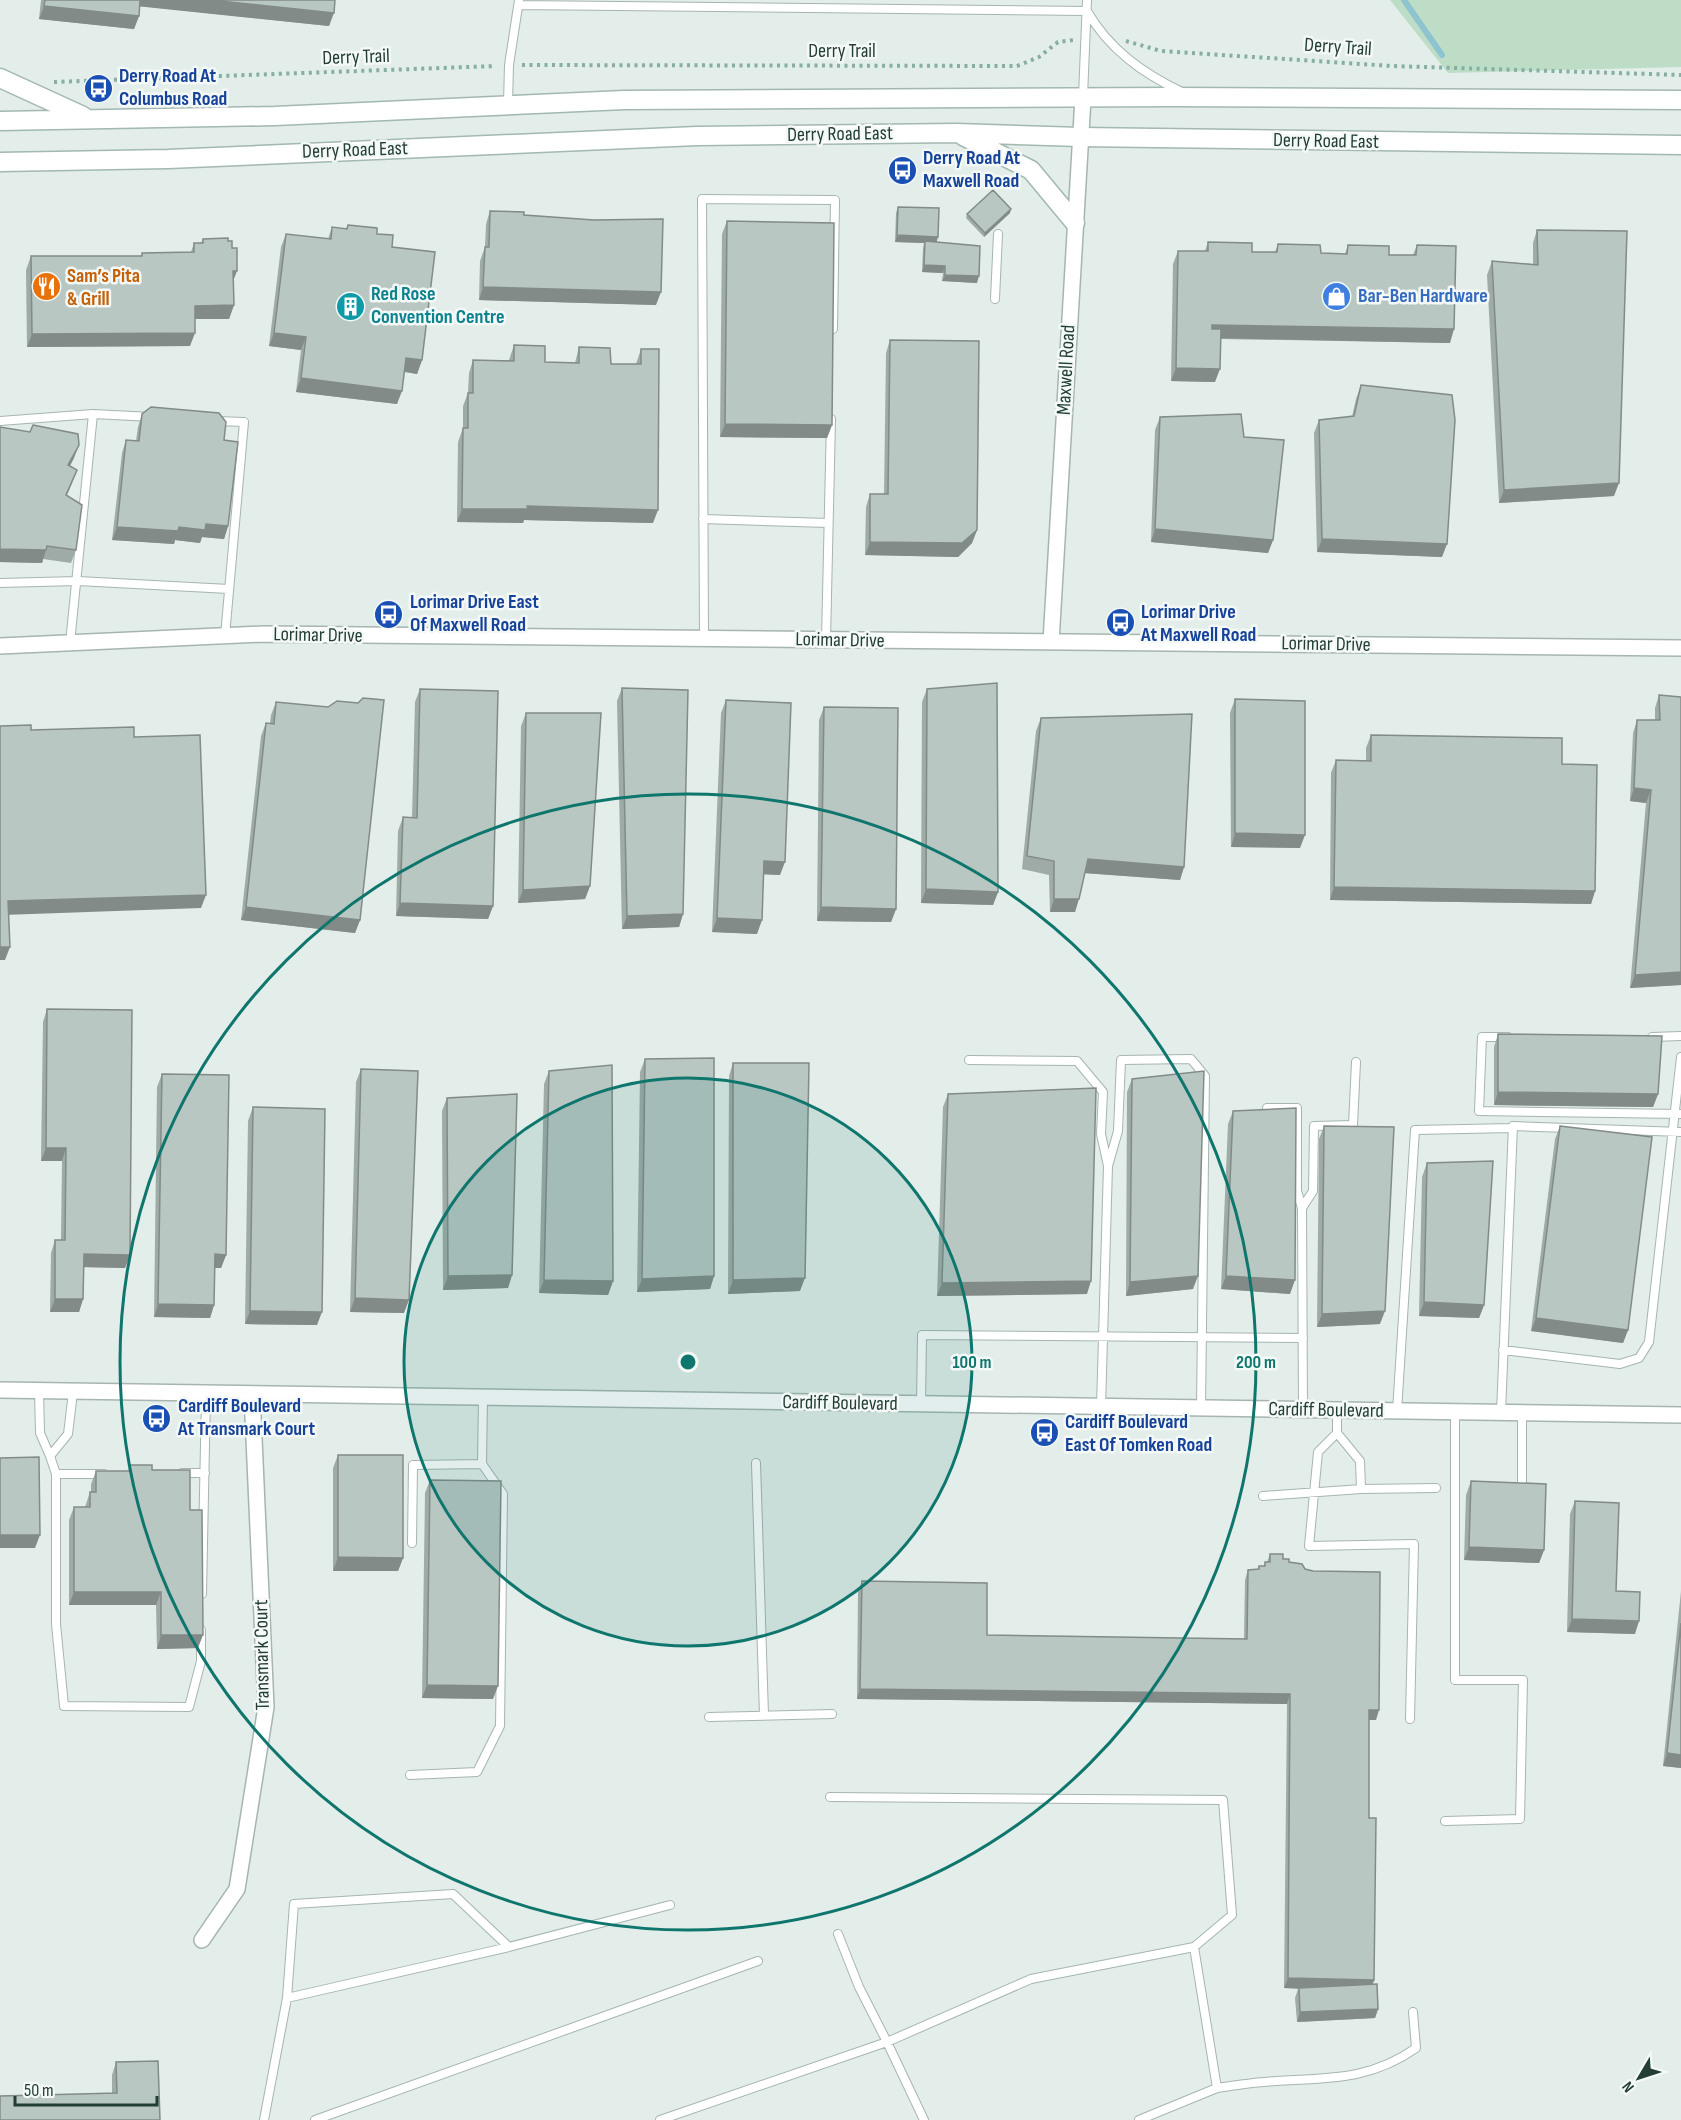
<svg xmlns="http://www.w3.org/2000/svg" width="1681" height="2120" font-family="'Sofia Sans Condensed',sans-serif">
	<style>
		.green { fill: #bdddc6 }
		.lines { fill: none; stroke-linecap: round; stroke-linejoin: round }
		.stream { stroke: #8dc4d0; stroke-width: 6 }
		.service-casing { stroke: #a6b5b0; stroke-width: 10 }
		.minor-casing { stroke: #a6b5b0; stroke-width: 18 }
		.secondary-casing { stroke: #a2b8b1; stroke-width: 21 }
		.path { stroke: #85afa3; stroke-width: 4; stroke-dasharray: 3 4.5; stroke-linecap: butt }
		.service { stroke: #fff; stroke-width: 8 }
		.minor { stroke: #fff; stroke-width: 15 }
		.secondary { stroke: #fff; stroke-width: 18 }
		.wall { fill: #9faba7 }
		.shaded-wall { fill: #828b88 }
		.building { fill: #b9c7c2; stroke: #828b88; stroke-width: 1.5 }
		.ring { fill: none; stroke: #0f766e; stroke-width: 3 }
		.labels { text-anchor: middle; dominant-baseline: central; stroke-width: 5; stroke-linejoin: round; paint-order: stroke }
		.street-label { font-size: 20px; fill: #233e37; stroke: #f4f9f7 }
		.transit-label { font-size: 20px; font-weight: bold; fill: #164399; stroke: #f4f9f7; text-anchor: start }
		.food-label { font-size: 20px; font-weight: bold; fill: #c56008; stroke: #f4f9f7; text-anchor: start }
		.culture-label { font-size: 20px; font-weight: bold; fill: #0d838f; stroke: #f4f9f7; text-anchor: start }
		.shop-label { font-size: 20px; font-weight: bold; fill: #366cbe; stroke: #f4f9f7; text-anchor: start }
		.centre { fill: #0f766e; stroke: #f4f9f7; stroke-width: 3 }
		.ring-label { font-size: 18px; text-anchor: middle; font-weight: bold; fill: #0f766e; stroke: #f4f9f7; stroke-width: 5; stroke-linejoin: round; paint-order: stroke }
	</style>
	<rect width="100%" height="100%" fill="#e3ede9"/>
	<path class="green" d="M1390,0H1681V67L1448,73Z"/>
	<g class="lines">
		<path class="stream" d="M1404,0L1442,55"/>
		<defs>
			<path id="service" d="M519,5L1087,11
				M1087,11C1109,49 1142,73 1182,92
				M1083,96L1087,0
				M508,104L509,65L519,0
				M995,299L998,234
				M0,421L93,414
				M217,421L244,422L225,636
				M703,519L828,523
				M0,583L78,581L229,589
				M704,638L702,199L835,200L833,329
				M826,640L831,419
				M70,643L93,414L152,417
				M1508,1037H1482L1479,1111L1681,1114
				M1652,1037L1681,1036
				M969,1060L1077,1061L1103,1092L1101,1134L1108,1166L1101,1407
				M1267,1108H1297V1191L1302,1208L1303,1409
				M1108,1166L1118,1131L1121,1060L1191,1059L1205,1076L1201,1408
				M1302,1208L1313,1191L1314,1126L1353,1125L1356,1062
				M1503,1350L1620,1364L1639,1358L1649,1342L1681,1057
				M39,1391L40,1433L50,1456L68,1434L73,1392
				M921,1404L922,1335L1303,1338
				M1337,1410V1433L1318,1452L1309,1546L1414,1544L1410,1719
				M1397,1411L1415,1130L1512,1128
				M1501,1412L1513,1126L1681,1132
				M1337,1433L1360,1461L1361,1489L1436,1488
				M50,1456L56,1474V1624L64,1706L189,1707L201,1661V1630
				M756,1463L764,1715
				M182,1473H205
				M56,1474H104
				M1522,1491V1413
				M1263,1496L1361,1489
				M412,1543L413,1465L482,1464
				M202,1594L206,1394
				M709,1717L832,1714
				M410,1775L477,1772L500,1726L503,1494L482,1464L483,1397
				M830,1797L1223,1800L1232,1915L1194,1947L1031,1979L887,2042L859,1987L838,1934
				M1445,1821L1520,1819L1523,1680H1455V1412
				M287,1998L294,1904L453,1894L509,1947
				M1217,2088C1237,2085 1257,2082 1277,2081C1329,2078 1371,2080 1416,2048L1413,2012
				M264,2120L287,1998L509,1947L670,1905
				M315,2120L758,1961
				M660,2120L887,2042L924,2120
				M1139,2120L1217,2088L1194,1947"/>
			<path id="minor" d="M1051,642L1083,98
				M0,646L263,634L1681,648
				M0,1390L1681,1415
				M202,1940L237,1889L266,1707L252,1394"/>
			<path id="secondary" d="M0,78L83,116
				M0,121L275,116L624,100L1172,97L1681,100
				M963,136L1031,170L1075,223
				M0,162L168,159L697,136L956,133L1080,137L1681,145"/>
		</defs>
		<use href="#service" class="service-casing"/>
		<use href="#minor" class="minor-casing"/>
		<use href="#secondary" class="secondary-casing"/>
		<path class="path" d="M1126,41L1161,51L1392,66L1681,75
			M522,65L1017,66L1039,57L1058,42L1074,40
			M54,82L496,66"/>
		<use href="#service" class="service"/>
		<use href="#minor" class="minor"/>
		<use href="#secondary" class="secondary"/>
	</g>
	<path class="wall" d="M41,0H335L329,26L140,6L139,16L134,29L39,19Z
		M898,207L936,242L977,283L942,281L943,273L922,272L923,248L924,243L895,242L896,213Z
		M490,211L524,215L656,305L479,300L480,261L485,247L486,224Z
		M1010,213L984,237L966,218L967,214Z
		M727,221L832,425L827,438L720,437L722,234Z
		M348,225L377,234L392,247L422,360L417,374L404,372L397,404L296,392L301,350L269,346L281,247L286,234L328,239L332,227L346,229Z
		M1537,230L1614,496L1499,503L1487,275L1492,261L1533,264V243Z
		M203,239L234,281V305L229,319H195L190,346L27,347L26,270L31,256H141L142,253L191,252L194,243H201Z
		M1208,242L1252,252H1275L1278,244L1321,253L1345,254L1348,245L1389,255H1413L1417,245L1450,343L1220,339L1215,382L1171,381L1173,264L1178,251H1205Z
		M890,340L977,530L972,543L958,557L865,555L866,507L870,494H884L886,353Z
		M514,345L545,362L575,363L579,347L611,364H636L641,349L653,523L524,520L523,523L457,522L458,442L463,428V406L468,393L469,373L473,360H509Z
		M1361,385L1442,557L1317,552L1314,433L1319,420L1352,417L1356,399Z
		M142,414L224,440L228,526L224,539L202,537L200,543L175,540L174,544L112,540L122,453L126,440L136,441L138,427Z
		M1160,417L1244,437L1273,540L1268,553L1151,542L1155,430Z
		M0,427L74,458L70,466L77,470L67,495L76,550L71,563L43,559L42,563L0,562Z
		M622,688L683,914L679,927L622,929L617,701Z
		M420,689L493,906L488,919L396,916L398,831L403,817L412,818L415,702Z
		M927,689L998,892L993,905L921,903L922,702Z
		M1659,695L1681,985L1630,988L1646,803L1630,801L1633,733L1637,720H1655V708Z
		M1235,699L1300,848L1231,847L1230,713Z
		M726,700L780,875L764,874L757,934L712,932L721,713Z
		M276,702L360,920L355,933L241,920L261,736L266,723H270L271,715Z
		M824,707L896,909L891,922L817,921L819,720Z
		M526,713L590,886L585,899L518,903L521,726Z
		M1041,718L1184,867L1180,880L1085,873L1075,912H1050L1049,875L1022,869L1036,731Z
		M1371,735L1562,764L1595,891L1591,904L1330,900L1331,773L1336,760H1366V748Z
		M47,1009L130,1255L125,1268L84,1267L83,1299L79,1312H50L51,1253L55,1240H61L62,1161H41L43,1022Z
		M1498,1034L1658,1094L1653,1107L1494,1105V1047Z
		M645,1059L714,1276L710,1289L637,1292L640,1072Z
		M733,1063L800,1291L728,1294L729,1076Z
		M361,1069L404,1313L350,1312L356,1082Z
		M549,1071L613,1281L608,1295L539,1293L544,1084Z
		M162,1074L226,1255L221,1268H215L214,1305L210,1318L154,1317L157,1087Z
		M1132,1079L1193,1289L1126,1296L1127,1092Z
		M948,1094L1087,1294L937,1296L943,1107Z
		M447,1098L512,1275L508,1288L443,1290L442,1111Z
		M253,1107L317,1325L245,1324L248,1121Z
		M1233,1111L1290,1294L1221,1289L1228,1124Z
		M1324,1126L1380,1324L1317,1327L1319,1139Z
		M1560,1126L1628,1330L1623,1343L1531,1331L1555,1139Z
		M1427,1163L1484,1305L1479,1318L1419,1316L1422,1177Z
		M338,1455L403,1558L398,1571H333V1468Z
		M130,1465L152,1470L190,1510L198,1648L157,1649L156,1605H69V1520L74,1507H85L90,1492H91V1484L96,1471H128Z
		M430,1480L493,1699L422,1698L425,1493Z
		M1471,1481L1544,1550L1539,1563L1464,1560L1466,1495Z
		M1575,1501L1616,1591L1635,1634L1567,1632L1570,1514Z
		M1270,1554L1289,1562L1376,1720H1369V1818L1374,1980L1373,1984L1378,2009L1375,2018L1297,2022L1295,1998L1298,1989L1284,1988L1287,1704L857,1699L858,1591L862,1581L987,1635L1244,1639L1245,1580L1248,1570L1258,1569L1259,1566H1264L1265,1562H1267Z
		M1681,1591V1768L1663,1766Z
		M116,2062L160,2120L112,2093V2075Z"/>
	<path class="shaded-wall" d="M138,0H210L334,13L329,26L136,6Z
		M44,6L139,16L134,29L39,19Z
		M1011,209L1010,213L984,237L985,233Z
		M897,235L938,237L936,244L925,241L924,243L895,242Z
		M924,265L945,266L943,273L922,272Z
		M233,271H237L232,284Z
		M945,275L979,276L977,283L942,281Z
		M483,287L661,292L656,305L479,300Z
		M234,305L229,319H190L195,306Z
		M1212,325L1454,329L1450,343L1207,338Z
		M195,333L190,346L27,347L32,334Z
		M274,333L306,337L301,350L269,346Z
		M406,358L422,360L417,374L401,371Z
		M1176,368L1220,369L1215,382L1171,381Z
		M301,378L402,391L397,404L296,392Z
		M725,424L832,425L827,438L720,437Z
		M79,445L74,458L63,478L68,465Z
		M77,470L72,483L61,508L66,495Z
		M1619,483L1614,496L1499,503L1504,490Z
		M527,506L658,510L653,523L524,520L523,523L457,522L462,509Z
		M206,524L228,526L224,539L202,537L200,543L175,540L174,544L112,540L117,527H179Z
		M1155,529L1273,540L1268,553L1151,542Z
		M977,530L972,543L958,557L865,555L870,542Z
		M1322,539L1447,544L1442,557L1317,552Z
		M0,549L46,550L42,563L0,562Z
		M1634,788L1651,790L1646,803L1630,801Z
		M1235,833L1305,835L1300,848L1231,847Z
		M1088,859L1184,867L1180,880L1083,873Z
		M764,861L785,862L780,875L759,874Z
		M590,886L585,899L518,903L523,890Z
		M1334,887L1595,891L1591,904L1330,900Z
		M926,889L998,892L993,905L921,903Z
		M206,895L201,908L3,915L8,901Z
		M1054,899H1079L1075,912H1050Z
		M400,903L493,906L488,919L396,916Z
		M246,907L360,920L355,933L241,920Z
		M821,907L896,909L891,922L817,921Z
		M683,914L679,927L622,929L627,916Z
		M717,918L762,920L757,934L712,932Z
		M0,947H10L5,960H0Z
		M1681,972V985L1630,988L1635,975Z
		M1498,1092L1658,1094L1653,1107L1494,1105Z
		M46,1148H66L62,1161H41Z
		M84,1254L130,1255L125,1268L79,1267Z
		M215,1254L226,1255L221,1268H210Z
		M512,1275L508,1288L443,1290L448,1276Z
		M714,1276L710,1289L637,1292L642,1279Z
		M1198,1276L1193,1289L1126,1296L1130,1282Z
		M1226,1276L1295,1280L1290,1294L1221,1289Z
		M805,1278L800,1291L728,1294L733,1280Z
		M544,1280L613,1281L608,1295L539,1293Z
		M1091,1281L1087,1294L937,1296L942,1283Z
		M355,1298L409,1300L404,1313L350,1312Z
		M55,1299H83L79,1312H50Z
		M1424,1302L1484,1305L1479,1318L1419,1316Z
		M158,1304L214,1305L210,1318L154,1317Z
		M250,1311L322,1312L317,1325L245,1324Z
		M1385,1311L1380,1324L1317,1327L1322,1314Z
		M1536,1318L1628,1330L1623,1343L1531,1331Z
		M0,1535H40L35,1548H0Z
		M1469,1547L1544,1550L1539,1563L1464,1560Z
		M338,1557L403,1558L398,1571H333Z
		M74,1592H161L156,1605H69Z
		M1572,1619L1639,1621L1635,1634L1567,1632Z
		M161,1635H203L198,1648L157,1649Z
		M427,1685L498,1686L493,1699L422,1698Z
		M860,1689L1290,1694L1287,1704L857,1699Z
		M1369,1710H1379L1376,1720H1366Z
		M1667,1753L1681,1755V1768L1663,1766Z
		M1288,1978L1374,1980L1371,1990L1284,1988Z
		M1378,2009L1375,2018L1297,2022L1300,2012Z"/>
	<path class="building" d="M45,0H140L139,16L44,6Z
		M210,0H335L334,13Z
		M993,190L1011,209L985,233L967,214Z
		M898,207L939,208L938,237L897,235Z
		M490,211L524,212V215L594,220L663,219L661,292L483,287L485,247H489Z
		M727,221L834,223L832,425L725,424Z
		M348,225L377,228V234L393,235L392,247L435,252L422,360L406,358L402,391L301,378L306,337L274,333L286,234L331,239L332,227L347,229Z
		M1537,230L1627,231L1619,483L1504,490L1492,261L1538,265Z
		M228,238V241H232V248H237V271H233L234,305L195,306V333L32,334L31,256H142V253L194,252V243H203V239Z
		M925,241L980,246L979,276L945,275V266L924,265Z
		M1208,242L1252,243V252H1277L1278,244L1320,245L1321,253L1347,254L1348,245L1389,246V255H1416L1417,245L1456,246L1454,329L1212,325V329H1221L1220,369L1176,368L1178,251H1208Z
		M890,340L979,341L977,530L962,543L870,542V494H888Z
		M514,345L545,346V362L579,363V347L610,348L611,364H641V349H659L658,510L527,506L528,509H462L463,428H468V393H473V360L514,361Z
		M1361,385L1452,395L1455,420L1447,544L1322,539L1319,420L1354,416Z
		M151,407L219,413L226,422L224,440L238,442L228,526L206,524L205,530L179,527L178,531L117,527L126,440L139,441L142,414Z
		M1241,414L1244,437L1284,440L1273,540L1155,529L1160,417Z
		M33,425L78,434L79,445L68,465L77,470L66,495L82,505L76,550L47,546L46,550L0,549V427L30,432Z
		M997,683L998,892L926,889L927,689Z
		M622,688L688,690L683,914L627,916Z
		M420,689L498,691L493,906L400,903L403,817L417,818Z
		M1659,695L1681,697V972L1635,975L1651,790L1634,788L1637,720H1660Z
		M363,698L384,700L360,920L246,907L266,723L274,724L276,702L328,707L337,701L358,703Z
		M1235,699L1305,701V835L1235,833Z
		M726,700L791,703L785,862L764,861L762,920L717,918Z
		M824,707L898,708L896,909L821,907Z
		M526,713H601L590,886L523,890Z
		M1192,714L1184,867L1088,859L1079,899H1054V861L1027,856L1041,718Z
		M31,725V730L134,727V737L200,735L206,895L8,901L10,947H0V726Z
		M1371,735L1562,738V764L1597,765L1595,891L1334,887L1336,760L1371,761Z
		M47,1009L132,1010L130,1255L84,1254L83,1299H55V1240H65L66,1148H46Z
		M1498,1034L1662,1036L1658,1094L1498,1092Z
		M714,1058V1276L642,1279L645,1059Z
		M733,1063H809L805,1278L733,1280Z
		M612,1065L613,1281L544,1280L549,1071Z
		M361,1069L418,1071L409,1300L355,1298Z
		M1204,1071L1198,1276L1130,1282L1132,1079Z
		M162,1074L229,1075L226,1255L215,1254L214,1305L158,1304Z
		M1096,1088L1091,1281L942,1283L948,1094Z
		M517,1094L512,1275L448,1276L447,1098Z
		M253,1107L325,1109L322,1312L250,1311Z
		M1296,1108L1295,1280L1226,1276L1233,1111Z
		M1324,1126L1394,1127L1385,1311L1322,1314Z
		M1560,1126L1652,1137L1628,1330L1536,1318Z
		M1493,1161L1484,1305L1424,1302L1427,1163Z
		M338,1455H403V1558L338,1557Z
		M39,1457L40,1535H0V1458Z
		M130,1465H152V1470H190V1510H202L203,1635H161V1592H74V1507H90V1492H96V1471H130Z
		M430,1480L501,1481L498,1686L427,1685Z
		M1471,1481L1546,1484L1544,1550L1469,1547Z
		M1575,1501L1619,1503L1616,1591L1640,1592L1639,1621L1572,1619Z
		M1270,1554H1283V1559H1289V1562L1302,1564L1305,1569L1313,1571L1380,1572L1379,1710H1369V1818H1376L1374,1980L1288,1978L1290,1694L860,1689L862,1581L987,1583V1635L1247,1639L1248,1570L1259,1569V1566H1265V1562H1270Z
		M1681,1623V1755L1667,1753Z
		M1377,1984L1378,2009L1300,2012L1299,1988Z
		M158,2061L160,2120H0V2096L117,2093L116,2062Z"/>
	<circle cx="688" cy="1362" r="284" fill="#0f766e" fill-opacity=".12"/>
	<g class="ring">
		<circle cx="688" cy="1362" r="284"/>
		<circle cx="688" cy="1362" r="568"/>
	</g>
	<defs>
		<symbol id="bus-disc" viewBox="-11 -11 22 22"><circle r="9.5" fill="#1a4fb4" stroke="#f4f9f7"/><path d="M-5-6H5V4H4V6H2V4H-2V6H-4V4H-5ZM-3.5-4V0h7V-4ZM-3.5 1.2v1.5H-2V1.2ZM2 1.2v1.5H3.5V1.2Z" fill="#fff"/></symbol>
		<symbol id="restaurant-disc" viewBox="-11 -11 22 22"><circle r="9.5" fill="#e8710a" stroke="#f4f9f7"/><path d="M-5-6h1v4h1v-4h1v4h1v-4h1v5L-1.5 .5V6h-2V.5L-5-1ZM5-6V6H3V1.5H1.5Q1.5-4 5-6Z" fill="#fff"/></symbol>
		<symbol id="shop-disc" viewBox="-11 -11 22 22"><circle r="9.5" fill="#3f7fe0" stroke="#f4f9f7"/><path d="M-5-2.5h2.3a2.7 3.5 0 0 1 5.4 0H5L5.5 6h-11ZM-1.5-2.5h3a1.5 2.3 0 0 0-3 0Z" fill="#fff"/></symbol>
		<symbol id="building-disc" viewBox="-11 -11 22 22"><circle r="9.5" fill="#0f9aa8" stroke="#f4f9f7"/><path d="M-4-6H4V6H1V3H-1V6H-4ZM-2.5-4.3h1.7v1.8h-1.7ZM.8-4.3h1.7v1.8H.8ZM-2.5-1h1.7V.8h-1.7ZM.8-1h1.7V.8H.8Z" fill="#fff"/></symbol>
	</defs>
	<g fill-rule="evenodd">
		<use href="#bus-disc" x="82" y="72" width="33" height="33"/>
		<use href="#bus-disc" x="886" y="154" width="33" height="33"/>
		<use href="#restaurant-disc" x="30" y="270" width="33" height="33"/>
		<use href="#shop-disc" x="1320" y="280" width="33" height="33"/>
		<use href="#building-disc" x="334" y="290" width="33" height="33"/>
		<use href="#bus-disc" x="372" y="598" width="33" height="33"/>
		<use href="#bus-disc" x="1104" y="606" width="33" height="33"/>
		<use href="#bus-disc" x="140" y="1402" width="33" height="33"/>
		<use href="#bus-disc" x="1028" y="1416" width="33" height="33"/>
	</g>
	<g class="labels">
		<g class="street-label">
			<text transform="translate(1338 47) rotate(4)">Derry Trail</text>
			<text x="842" y="51">Derry Trail</text>
			<text transform="translate(356 57) rotate(-2)">Derry Trail</text>
			<text transform="translate(840 134) rotate(-1)">Derry Road East</text>
			<text transform="translate(1326 141) rotate(1)">Derry Road East</text>
			<text transform="translate(355 150) rotate(-2)">Derry Road East</text>
			<text transform="translate(1066 370) rotate(-87)">Maxwell Road</text>
			<text transform="translate(318 635) rotate(1)">Lorimar Drive</text>
			<text transform="translate(840 640) rotate(1)">Lorimar Drive</text>
			<text transform="translate(1326 644) rotate(1)">Lorimar Drive</text>
			<text transform="translate(840 1403) rotate(1)">Cardiff Boulevard</text>
			<text transform="translate(1326 1410) rotate(1)">Cardiff Boulevard</text>
			<text transform="translate(262 1655) rotate(-91)">Transmark Court</text>
		</g>
		<g class="transit-label">
			<text x="119" y="76">Derry Road At<tspan x="119" dy="23">Columbus Road</tspan></text>
			<text x="923" y="158">Derry Road At<tspan x="923" dy="23">Maxwell Road</tspan></text>
			<text x="410" y="602">Lorimar Drive East<tspan x="410" dy="23">Of Maxwell Road</tspan></text>
			<text x="1141" y="612">Lorimar Drive<tspan x="1141" dy="23">At Maxwell Road</tspan></text>
			<text x="178" y="1406">Cardiff Boulevard<tspan x="178" dy="23">At Transmark Court</tspan></text>
			<text x="1065" y="1422">Cardiff Boulevard<tspan x="1065" dy="23">East Of Tomken Road</tspan></text>
		</g>
		<g class="food-label">
			<text x="67" y="276">Sam’s Pita<tspan x="67" dy="23">&amp; Grill</tspan></text>
		</g>
		<g class="culture-label">
			<text x="371" y="294">Red Rose<tspan x="371" dy="23">Convention Centre</tspan></text>
		</g>
		<g class="shop-label">
			<text x="1358" y="296">Bar-Ben Hardware</text>
		</g>
	</g>
	<circle cx="688" cy="1362" r="9" class="centre"/>
	<g class="ring-label">
		<text x="972" y="1368">100 m</text>
		<text x="1256" y="1368">200 m</text>
	</g>
	<g transform="translate(1639 2078) rotate(231)" stroke="#f4f9f7" stroke-width="4.5" paint-order="stroke">
	<path d="M0-4.5L10 22L0 15L-10 22Z" fill="#233e37"/>
	<text y="-9" font-size="16" font-weight="bold" text-anchor="middle" fill="#233e37">N</text>
	</g>
	<path d="M15 2096v9h142v-9" fill="none" stroke="#233e37" stroke-width="3"/>
	<text x="24" y="2096" font-size="18" fill="#233e37" stroke="#f4f9f7" stroke-width="4.5" paint-order="stroke">50 m</text>
</svg>
